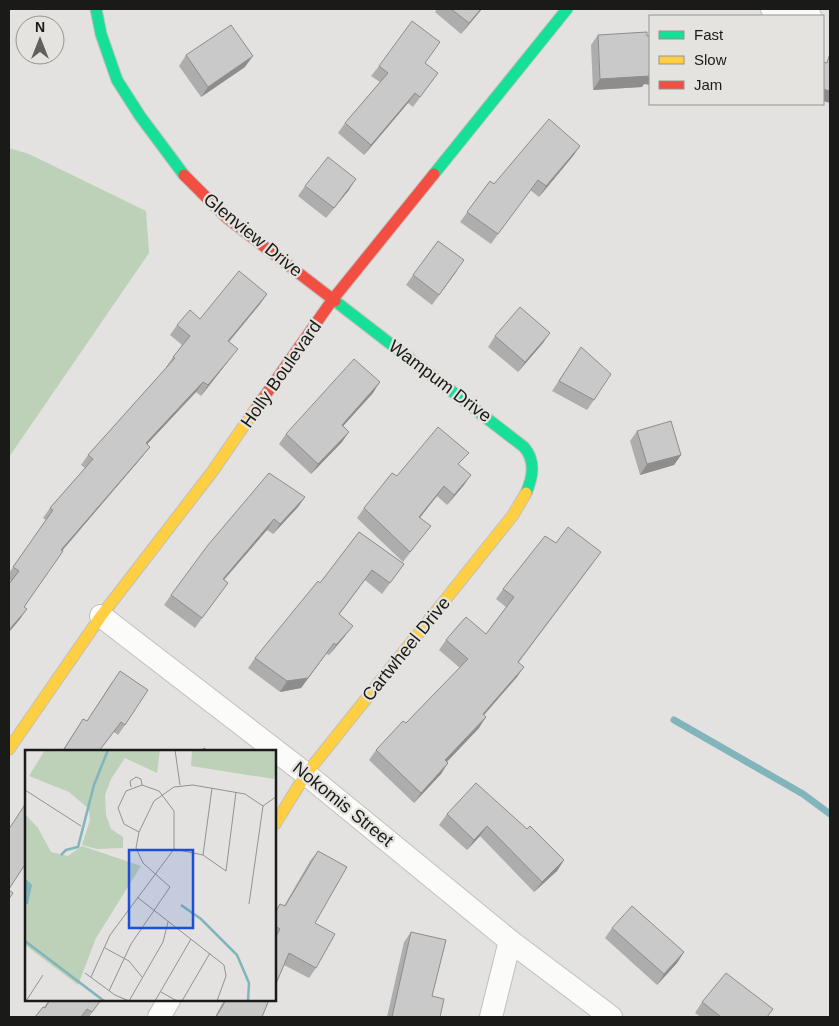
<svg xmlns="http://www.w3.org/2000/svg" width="839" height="1026" font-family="Helvetica,sans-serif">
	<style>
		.green { fill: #bdd0b8 }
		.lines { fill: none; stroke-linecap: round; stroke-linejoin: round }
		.stream { stroke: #82b4bb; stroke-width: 7 }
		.street-casing { stroke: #c1c0bf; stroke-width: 24 }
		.fast-casing { stroke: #c1c0bf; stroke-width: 13 }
		.slow-casing { stroke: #c1c0bf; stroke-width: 13 }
		.jam-casing { stroke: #c1c0bf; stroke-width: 13 }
		.street { stroke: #fbfbfa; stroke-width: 22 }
		.fast { stroke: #16e098; stroke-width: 11 }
		.slow { stroke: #ffcf43; stroke-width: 11 }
		.jam { stroke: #f24e42; stroke-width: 11 }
		.wall { fill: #aeadad }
		.shaded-wall { fill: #8d8d8d }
		.building { fill: #cac9c9; stroke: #8d8d8d }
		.labels { text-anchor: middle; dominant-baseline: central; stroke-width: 4.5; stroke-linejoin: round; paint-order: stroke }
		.street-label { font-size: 18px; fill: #1a1a18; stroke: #e4e3df }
		.inset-river { fill: none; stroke: #82b4bb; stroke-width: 2.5 }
		.inset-road { fill: none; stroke: #939290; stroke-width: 1 }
		.view { fill: #1d4ed8; fill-opacity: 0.15; stroke: #1d4ed8; stroke-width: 2.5 }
		.inset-edge { fill: none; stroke: #1a1a18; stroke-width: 2.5 }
	</style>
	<rect width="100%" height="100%" fill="#e3e2e0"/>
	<path class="green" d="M9,148L29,154L146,211L149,253L9,457Z"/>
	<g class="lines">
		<path class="stream" d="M674,720L803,794L830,814"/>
		<defs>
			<path id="street" d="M772,9L810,16
				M101,616L306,774L510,941L611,1017
				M159,1017L169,1000
				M491,1017L510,941"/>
			<path id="fast" d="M96,9L101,34L117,80L140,116L184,175
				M434,174L567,9
				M335,301L524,447C536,461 533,477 526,493"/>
			<path id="slow" d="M9,749L101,616L212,472L257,407
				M275,824L306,774L513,515L526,493"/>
			<path id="jam" d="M184,175L227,218L335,301
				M257,407L333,299L434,174"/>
		</defs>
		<use href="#street" class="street-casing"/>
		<use href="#fast" class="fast-casing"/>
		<use href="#slow" class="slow-casing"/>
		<use href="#jam" class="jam-casing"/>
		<use href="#street" class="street"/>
		<use href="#fast" class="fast"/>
		<use href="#slow" class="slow"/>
		<use href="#jam" class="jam"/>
	</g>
	<path class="wall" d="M437,9H482L461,34L435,12Z
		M598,35L644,84L642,87L593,90L591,45Z
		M186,55L245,67L201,97L179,66Z
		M425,63L438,73L413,107L408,103L364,155L338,133L345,123L380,82L371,76L379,66Z
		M580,146L573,156L539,197L530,190L491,244L460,222L490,181L494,184Z
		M305,186L349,190L326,218L298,196Z
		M457,271L432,305L406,285L413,275Z
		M267,294L260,304L229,342L230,359L201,396L196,392L147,444L150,447L142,457L62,551L24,607L20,619L9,632V584L11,581L9,579V573L46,520L43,518L50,508L85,468L81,465L88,455L166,368V367L173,357L182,345L170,335L177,325L200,319Z
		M495,336L543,343L518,372L488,347Z
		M581,347L594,400L587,410L552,391Z
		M373,393L343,426L342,442L311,474L279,444L286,434Z
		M637,431L681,455L674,465L640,475L630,441Z
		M459,465L464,485L447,505L437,496L420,518L423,536L403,562L357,518L364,508Z
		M305,497L298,507L273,534L267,530L224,580L228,583L195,628L164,605L171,595Z
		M359,532L404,564L382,594L365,580L339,615L345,636L329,655L326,654L301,688L280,692L248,668L255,658L320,583Z
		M556,543L594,562L519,662L517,677L484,715L479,728L447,762L441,774L414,803L369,760L376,750L406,723L460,668L439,650L446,640L486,634L506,607L496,599L503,589Z
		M112,682L125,725L118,735L114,732L99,751H62L83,719L87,721Z
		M447,814L527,829L564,860L557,871L534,892L480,836L467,850L439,825Z
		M318,851L315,923L316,968L309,978L284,965L275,986V912L280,904L284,906L310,861Z
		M612,928L684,952L677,963L657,985L605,938Z
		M411,932L432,996L440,1017H387L404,942Z
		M49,1000H101L89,1017H35L44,1007Z
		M224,1000H269L262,1017H215Z
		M702,1002L773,1009L767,1017H701L695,1013Z"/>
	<path class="shaded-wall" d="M481,9H482L461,34L469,23Z
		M253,56L245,67L201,97L208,87Z
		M649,74H650V85L644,84L642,87L593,90L600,79Z
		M823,89L830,91V103L823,101Z
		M415,93L408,103L364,155L371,145Z
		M580,146L573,156L539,197L546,186Z
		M356,179L349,190L326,218L334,208Z
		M267,294L260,304L221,351L228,341Z
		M550,333L543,343L518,372L525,362Z
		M238,349L230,359L201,396L208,385Z
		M203,382L196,392L138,454L146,443Z
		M380,382L373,393L335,435L342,425Z
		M349,432L342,442L311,474L318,464Z
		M150,447L142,457L54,560L61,550Z
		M681,455L674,465L640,475L647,464Z
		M471,475L464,485L447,505L454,495Z
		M444,486L437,496L412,527L419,517Z
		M305,497L298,507L273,534L280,524Z
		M274,519L267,530L215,590L223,579Z
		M27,609L20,619L9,632V630Z
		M353,626L345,636L329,655L336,645Z
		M326,654L301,688L280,692L287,681Z
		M524,667L517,677L476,724L483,714Z
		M486,717L479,728L438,771L445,760Z
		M448,763L441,774L414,803L421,793Z
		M487,826L480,836L467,850L474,840Z
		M564,860L557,871L534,892L542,882Z
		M684,952L677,963L657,985L664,974Z"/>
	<path class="building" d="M451,9H481L469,23Z
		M412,21L440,42L425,63L438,73L420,97L415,93L371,145L345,123L388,73L379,66Z
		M231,25L253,56L208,87L186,55Z
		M647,32V36H650V74H649L650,76L600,79L598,35Z
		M829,56L830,57V91L823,89V62L827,63Z
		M549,119L580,146L546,186L538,180L498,234L467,212L490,181L494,184Z
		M328,157L356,179L334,208L305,186Z
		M438,241L464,260L439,295L413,275Z
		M239,271L267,294L228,341L238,349L208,385L203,382L146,443L150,447L61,550L63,551L24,607L27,609L9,630V584L19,571L13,567L53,510L50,508L93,459L88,455L175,358L173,357L190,336L177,325L190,310L200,319Z
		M520,307L550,333L525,362L495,336Z
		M581,347L611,374L594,400L559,381Z
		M354,359L380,382L342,425L349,432L318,464L286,434Z
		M671,421L681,455L647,464L637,431Z
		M438,427L469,453L458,464L471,475L454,495L444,486L419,517L431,526L410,552L364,508L392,473L397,476Z
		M269,473L305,497L280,524L274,519L223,579L228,583L202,618L171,595L208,545Z
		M568,527L601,552L518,662L524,667L483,714L486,717L445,760L448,763L421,793L376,750L403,721L406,723L468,659L446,640L457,627L466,617L486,634L514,597L503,589L545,536L556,543Z
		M359,532L404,564L390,583L372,570L339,614L353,626L336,645L334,643L308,678L287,681L255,658L318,581L320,583Z
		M120,671L148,690L125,725L121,722L99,751H63L83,719L87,721Z
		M204,748L208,751H201Z
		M476,783L527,829L530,826L564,860L542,882L487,826L474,840L447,814Z
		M26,803V863L9,889V829Z
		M318,851L347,867L315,923L335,934L316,968L289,953L275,986V938L280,929L275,926V913L280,904L285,906Z
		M9,890L13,893L9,899Z
		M632,906L684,952L664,974L612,928Z
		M411,932L446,940L432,996L444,999L440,1017H392Z
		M726,973L773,1009L767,1017H721L702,1002Z
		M50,1000H101L92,1012L87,1009L81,1017H35L43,1007L45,1008Z
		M226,1000H269L262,1017H216Z"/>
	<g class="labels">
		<g class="street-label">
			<text transform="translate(253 235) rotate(39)">Glenview Drive</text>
			<text transform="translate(281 374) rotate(-55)">Holly Boulevard</text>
			<text transform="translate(440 381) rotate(37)">Wampum Drive</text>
			<text transform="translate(406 649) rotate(-51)">Cartwheel Drive</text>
			<text transform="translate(343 804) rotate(39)">Nokomis Street</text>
		</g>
	</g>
	<g transform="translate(25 750)">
		<rect width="251" height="251" fill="#e3e2e0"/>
		<path d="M20,0H135L132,23L100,8L86,29L80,45L81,65L86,79L98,87V98L72,99L57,95L65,70L64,59L44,42L4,26ZM167,0H251V20L249,29L166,16ZM0,64L13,78L26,102L43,106L57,96L116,116L71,188L53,235L0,195Z" fill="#bdd0b8"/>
		<path d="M0,128L7,135L3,154H0Z" fill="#82b4bb"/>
		<path class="inset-river" d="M36,105L41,100L53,97L69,35L83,0M156,155L176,169L212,205L224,233L223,251M0,191L79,251"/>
		<path class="inset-road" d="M150,0L155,35M106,37L105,31L111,27L116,29L117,35M0,40L56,76M149,99L178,105L201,121L211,42M178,105L187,38M112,147L199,215L201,226L192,251M224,154L238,56L252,46M80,198L104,211L117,227M60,223L90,245L104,251M66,227L85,185L149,99V61L134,41L117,35L101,41L93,58L99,74L114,82M84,241L106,194L145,137L118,113L111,98L114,82L129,51L149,37L168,35L220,44L238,56M136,242L152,251M1,251L18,225M104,251L138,192L143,172M130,251L166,189M157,251L185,203"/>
		<path class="view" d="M104,100H168V178H104Z"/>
		<rect width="251" height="251" class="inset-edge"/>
	</g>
	<rect width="839" height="1026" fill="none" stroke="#1a1a18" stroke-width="20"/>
	<rect x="649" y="15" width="175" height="90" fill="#e4e3df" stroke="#93938f"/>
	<rect x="659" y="31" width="25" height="8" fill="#16e098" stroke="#93938f"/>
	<text x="694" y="40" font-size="15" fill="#1a1a18">Fast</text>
	<rect x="659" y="56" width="25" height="8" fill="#ffcf43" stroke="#93938f"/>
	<text x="694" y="65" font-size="15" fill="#1a1a18">Slow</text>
	<rect x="659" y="81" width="25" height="8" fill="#f24e42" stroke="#93938f"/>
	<text x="694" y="90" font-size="15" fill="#1a1a18">Jam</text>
	<g transform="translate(40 40)"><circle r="24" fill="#e4e3df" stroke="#93938f"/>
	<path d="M0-4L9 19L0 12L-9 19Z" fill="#60605e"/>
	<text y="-8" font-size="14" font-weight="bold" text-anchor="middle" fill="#1a1a18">N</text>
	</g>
</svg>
